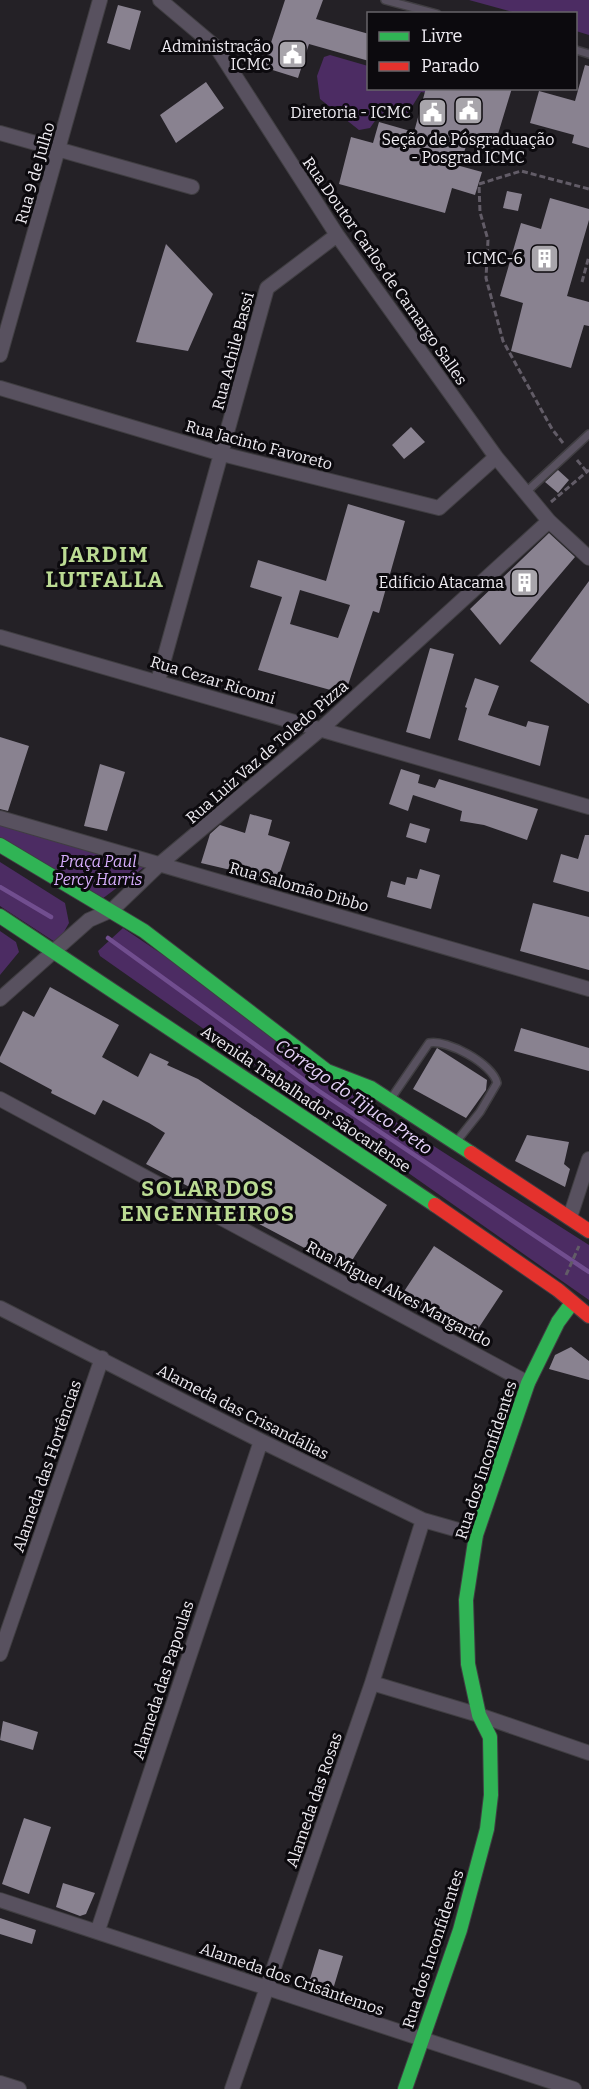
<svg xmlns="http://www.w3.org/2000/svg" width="589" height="2089" font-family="Bitter,serif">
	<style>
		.green { fill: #4c2c63 }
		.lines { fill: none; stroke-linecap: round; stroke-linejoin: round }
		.stream { stroke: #714e8f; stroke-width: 4.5 }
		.building { fill: #898290; fill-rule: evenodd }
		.lane-casing { stroke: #403e42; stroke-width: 10 }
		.street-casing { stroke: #403e42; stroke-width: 16 }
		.fast-casing { stroke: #403e42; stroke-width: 16 }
		.jam-casing { stroke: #403e42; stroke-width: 16 }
		.path { stroke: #625c67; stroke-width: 3; stroke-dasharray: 6 3; stroke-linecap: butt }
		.lane { stroke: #58515f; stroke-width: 7 }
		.street { stroke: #58515f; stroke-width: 14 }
		.fast { stroke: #30b455; stroke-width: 14 }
		.jam { stroke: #e5322d; stroke-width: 14 }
		.labels { text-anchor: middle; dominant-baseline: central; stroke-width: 6; stroke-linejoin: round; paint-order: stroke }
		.poi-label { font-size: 16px; fill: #efecf2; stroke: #0c0a0e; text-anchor: end }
		.street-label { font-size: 16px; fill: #efecf2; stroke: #0c0a0e }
		.park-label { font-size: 16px; font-style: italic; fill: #d6adfc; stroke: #0c0a0e }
		.water-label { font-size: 18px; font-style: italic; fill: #e7d3fb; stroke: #0c0a0e }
		.district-label { font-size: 22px; font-weight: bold; letter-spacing: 1.5px; fill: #bbdb93; stroke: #0c0a0e }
	</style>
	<rect width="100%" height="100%" fill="#242126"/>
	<path class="green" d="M469,0H589V35L576,31V14L516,13Z
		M330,55L368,66V88L446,89L450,97L421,92L408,113L377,118L370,128L359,130L320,99L317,76L324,57Z
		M0,821L151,862L102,899L0,840Z
		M0,862L65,903L69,923L61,937L55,942L0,906Z
		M123,928L193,975L363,1101L589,1245V1300L100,956L98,951Z
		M0,931L16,942L19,952L0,975Z"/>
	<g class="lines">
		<path class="stream" d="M0,887L51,917
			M108,938L319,1091L589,1272"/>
	</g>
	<path class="building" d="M285,0H323L316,19L369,34V61L309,44L298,78L263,67Z
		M118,5L141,11L130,50L107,43Z
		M585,65L589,66V148L572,143L574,135L530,123L539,91L575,101Z
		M206,82L224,108L176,143L160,115Z
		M426,88H512L495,144L469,136L460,166L482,172L475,195L452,188L445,213L339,184L351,137L373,143L379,122L414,132Z
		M507,191L522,194L518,211L503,208Z
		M550,198L589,209V220L567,296L589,302V326L584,325L571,368L511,351L523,303L500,296L521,223L541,229Z
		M166,244L213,294L188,351L136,342Z
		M411,427L425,442L404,459L392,445Z
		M558,470L569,480L558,493L545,482Z
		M348,504L405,521L379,613L373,611L345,694L258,670L282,597L250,587L258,560L326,581ZM300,590L350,605L338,638L290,624Z
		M549,533L575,557L500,645L470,609Z
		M589,581V704L530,661Z
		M430,648L454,654L430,739L406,732Z
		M475,678L499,686L488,715L526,727L528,721L549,726L540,766L458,740L467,708L465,707Z
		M0,737L29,746L8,811L0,809Z
		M100,764L125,772L107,831L84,826Z
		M401,769L420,775L418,783L435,788L439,779L538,809L527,840L484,825L460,821L462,811L413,795L408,811L389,804Z
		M250,814L272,820L268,835L290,842L277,881L201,863L210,834L220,825L245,833Z
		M410,823L430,829L426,843L406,837Z
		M585,835H589V892L553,882L561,854L578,859Z
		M420,869L440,875L431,909L387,897L391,881L405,885L407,877L417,879Z
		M533,903L589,917V970L520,951Z
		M50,987L119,1025L102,1057L138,1077L150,1053L169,1062L167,1065L198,1079L387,1205L346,1270L146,1164L165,1133L149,1123L103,1100L95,1115L51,1093L52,1090L0,1062V1057L23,1011L34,1017Z
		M521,1028L589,1048V1071L514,1051Z
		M437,1048L487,1080L486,1090L466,1118L413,1089Z
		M527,1135L569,1142L564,1164L570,1169L565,1187L515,1161Z
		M434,1246L503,1291L470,1341L399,1299Z
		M571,1347L589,1361V1380L549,1369L555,1355Z
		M3,1721L38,1732L33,1750L0,1740Z
		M24,1818L51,1827L29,1894L2,1884Z
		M63,1883L95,1893L86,1914L80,1916L56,1907Z
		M0,1918L36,1930L32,1944L0,1934Z
		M319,1949L343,1956L334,1986L310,1979Z"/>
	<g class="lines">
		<defs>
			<path id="lane" d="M385,0L437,14
				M576,50L589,54
				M525,493L589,434
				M392,1097L429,1043C447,1039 493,1064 497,1083L480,1112L456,1142"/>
			<path id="street" d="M160,0L217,48L337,235L496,457L549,521L589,558
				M0,133L192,187
				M0,355L100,0
				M0,388L222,454L439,508L496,457
				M0,637L589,807
				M158,681L267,288L337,235
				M0,818L589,989
				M0,999L89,920L112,910L161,863L321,729L549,521
				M0,1099L528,1383
				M570,1217L589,1159
				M0,1308L261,1441L423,1520L476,1535
				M0,1654L102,1358
				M372,1683L479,1715L589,1753
				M0,1900L574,2089
				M98,1930L261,1441
				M0,2083L19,2089
				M232,2089L372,1683L423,1520"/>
			<path id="fast" d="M0,845L144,931L327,1071L371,1088L471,1153
				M0,916L435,1205
				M405,2089L460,1930L487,1829L491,1795L490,1737L479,1715L468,1664L466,1600L476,1535L528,1383L558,1322L572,1303"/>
			<path id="jam" d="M471,1153L589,1231
				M435,1205L558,1290L589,1316"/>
		</defs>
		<use href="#lane" class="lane-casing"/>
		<use href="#street" class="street-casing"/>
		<use href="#fast" class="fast-casing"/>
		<use href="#jam" class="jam-casing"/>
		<path class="path" d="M582,282L589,256
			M563,443L552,429L503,341L486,278L488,240L480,212L479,184L521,171L589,189
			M577,460L587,472
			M551,502L589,470
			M566,1275L579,1246"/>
		<use href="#lane" class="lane"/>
		<use href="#street" class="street"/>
		<use href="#fast" class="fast"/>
		<use href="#jam" class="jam"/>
	</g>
	<defs>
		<symbol id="civic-square" viewBox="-11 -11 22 22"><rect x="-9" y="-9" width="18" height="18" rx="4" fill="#a8a5ab" stroke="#0c0a0e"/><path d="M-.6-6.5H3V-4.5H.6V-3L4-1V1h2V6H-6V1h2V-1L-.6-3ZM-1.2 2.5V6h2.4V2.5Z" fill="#fff"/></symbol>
		<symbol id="building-square" viewBox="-11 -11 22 22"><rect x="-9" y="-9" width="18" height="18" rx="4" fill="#a8a5ab" stroke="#0c0a0e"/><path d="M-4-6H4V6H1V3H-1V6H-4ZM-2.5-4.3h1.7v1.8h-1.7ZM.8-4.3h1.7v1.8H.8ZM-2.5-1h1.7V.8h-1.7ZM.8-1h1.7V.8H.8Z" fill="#fff"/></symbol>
	</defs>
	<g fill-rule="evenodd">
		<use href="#civic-square" x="276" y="38" width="33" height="33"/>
		<use href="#civic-square" x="452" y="94" width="33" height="33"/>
		<use href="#civic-square" x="416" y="96" width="33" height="33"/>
		<use href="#building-square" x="528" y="242" width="33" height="33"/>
		<use href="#building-square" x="508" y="566" width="33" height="33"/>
	</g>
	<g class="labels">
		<g class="poi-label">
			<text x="271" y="46">Administração<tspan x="271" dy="18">ICMC</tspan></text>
			<text x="411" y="112">Diretoria - ICMC</text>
			<text x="468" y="139" text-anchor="middle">Seção de Pósgraduação<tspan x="468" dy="18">- Posgrad ICMC</tspan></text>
			<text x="523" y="258">ICMC-6</text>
			<text x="504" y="582">Edificio Atacama</text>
		</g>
		<g class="street-label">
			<text transform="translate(35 173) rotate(-74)">Rua 9 de Julho</text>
			<text transform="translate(385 271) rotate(55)">Rua Doutor Carlos de Camargo Salles</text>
			<text transform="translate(233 351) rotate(-75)">Rua Achile Bassi</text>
			<text transform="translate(259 445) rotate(15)">Rua Jacinto Favoreto</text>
			<text transform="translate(213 680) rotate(17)">Rua Cezar Ricomi</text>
			<text transform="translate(267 752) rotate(-41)">Rua Luiz Vaz de Toledo Pizza</text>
			<text transform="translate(299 887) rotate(16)">Rua Salomão Dibbo</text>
			<text transform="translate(306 1099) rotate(34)">Avenida Trabalhador Sãocarlense</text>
			<text transform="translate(399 1294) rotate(28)">Rua Miguel Alves Margarido</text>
			<text transform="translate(243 1412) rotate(27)">Alameda das Crisandálias</text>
			<text transform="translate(486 1460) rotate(-72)">Rua dos Inconfidentes</text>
			<text transform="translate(47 1466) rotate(-71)">Alameda das Hortências</text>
			<text transform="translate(163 1680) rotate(-72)">Alameda das Papoulas</text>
			<text transform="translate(314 1800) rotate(-71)">Alameda das Rosas</text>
			<text transform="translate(433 1949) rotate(-72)">Rua dos Inconfidentes</text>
			<text transform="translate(292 1979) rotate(19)">Alameda dos Crisântemos</text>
		</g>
		<g class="park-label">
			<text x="98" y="861">Praça Paul<tspan x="98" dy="18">Percy Harris</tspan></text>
		</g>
		<g class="water-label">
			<text transform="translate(354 1097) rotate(35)">Córrego do Tijuco Preto</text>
		</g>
		<g class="district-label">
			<text x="105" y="554">JARDIM<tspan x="105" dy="25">LUTFALLA</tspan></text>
			<text x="208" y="1188">SOLAR DOS<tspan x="208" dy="25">ENGENHEIROS</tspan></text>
		</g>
	</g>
	<rect x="367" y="12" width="210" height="78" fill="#0c0a0e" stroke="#676469" stroke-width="1.5"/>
	<rect x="379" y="32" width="30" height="9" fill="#30b455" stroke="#676469" stroke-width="1.5"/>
	<text x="421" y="42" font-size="18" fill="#efecf2">Livre</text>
	<rect x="379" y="62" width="30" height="9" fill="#e5322d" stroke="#676469" stroke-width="1.5"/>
	<text x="421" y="72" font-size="18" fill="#efecf2">Parado</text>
</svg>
